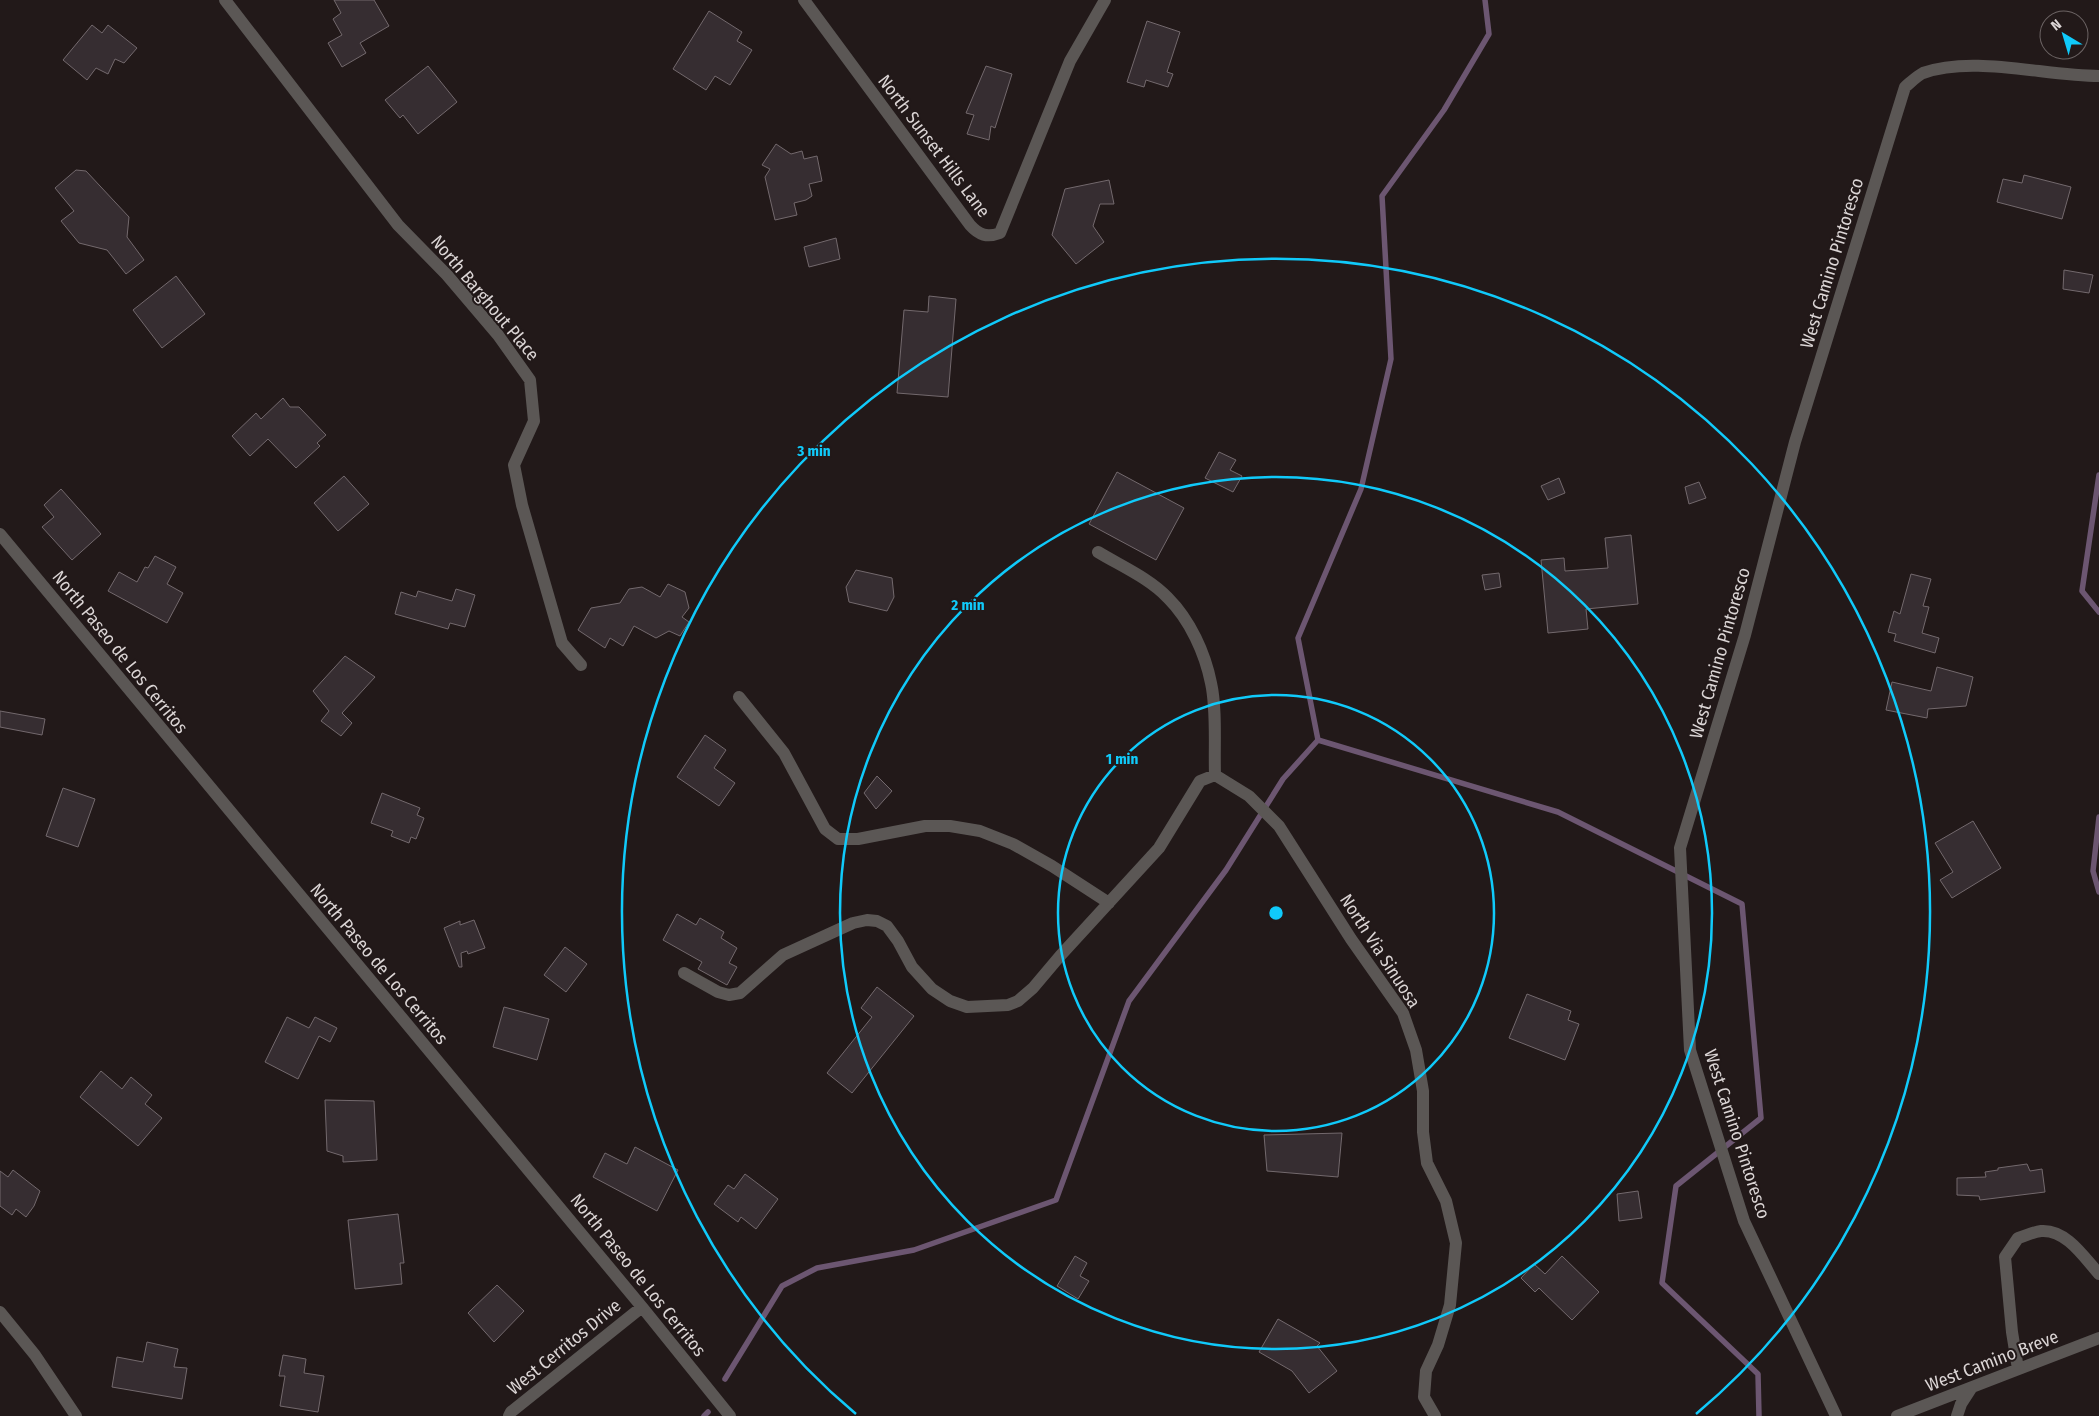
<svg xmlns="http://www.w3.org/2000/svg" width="2099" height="1416" font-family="'Fira Sans Condensed',sans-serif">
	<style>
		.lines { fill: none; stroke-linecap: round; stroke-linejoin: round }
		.stream { stroke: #6c5671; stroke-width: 5.5 }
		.building { fill: #362d31; stroke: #73696d }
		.minor { stroke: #5b5755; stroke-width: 12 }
		.ring { fill: none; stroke: #10cafa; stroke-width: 2.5 }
		.labels { text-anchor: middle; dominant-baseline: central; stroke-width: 4; stroke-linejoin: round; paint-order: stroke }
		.street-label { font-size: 18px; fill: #dbd5d5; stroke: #221919 }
		.centre { fill: #10cafa; stroke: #221919; stroke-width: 2.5 }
		.ring-label { font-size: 15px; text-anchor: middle; font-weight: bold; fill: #10cafa; stroke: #221919; stroke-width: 4; stroke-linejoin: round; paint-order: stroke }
	</style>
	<rect width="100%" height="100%" fill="#221919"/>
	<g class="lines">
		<path class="stream" d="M2099,475L2082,591L2099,612
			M1318,740L1558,812L1742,904L1761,1118L1676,1186L1662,1283L1758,1374L1759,1416
			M2099,817L2093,871L2099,892
			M725,1379L782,1286L817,1268L914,1250L1056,1200L1129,1001L1226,870L1283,779L1318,740L1298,638L1361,489L1391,359L1382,196L1444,110L1489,34L1485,0
			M704,1416L708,1412"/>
	</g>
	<path class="building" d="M334,0H374L389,26L360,43L366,53L342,67L328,43L342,35L333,19L341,13Z
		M709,11L742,32L737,41L752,50L730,85L715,76L706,90L673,69Z
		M1147,21L1180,32L1167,72L1173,74L1168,87L1146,80L1144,87L1127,82Z
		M92,25L102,33L108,25L137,48L124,63L115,59L108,74L96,68L87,80L63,60Z
		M428,66L457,102L418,134L403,115L400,118L385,100Z
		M986,66L1012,74L995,128L991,126L989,140L967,134L974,115L966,113Z
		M776,144L791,154L802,151L804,159L817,156L822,181L809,184L812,196L806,200L794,203L797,215L775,220L765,177L770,169L762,165Z
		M76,170L86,171L129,217L127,237L144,260L126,274L107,250L79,243L61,221L74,211L55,188Z
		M2024,175L2071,187L2062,219L1997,202L2003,179L2022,183Z
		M1109,180L1114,204H1100L1093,226L1104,242L1076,264L1052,235L1065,189Z
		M836,238L840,259L809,267L804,247Z
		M2064,270L2093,275L2089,293L2063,289Z
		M176,276L205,314L162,348L133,310Z
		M929,296L956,299L948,397L897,393L904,310L928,312Z
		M283,398L290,407H299L326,435L317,443L320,446L296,468L268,439L250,456L232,436L256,413L261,419Z
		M1219,452L1236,460L1230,470L1242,476L1233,492L1205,478Z
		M1117,472L1184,508L1156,560L1089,524Z
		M344,476L369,504L338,531L314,503Z
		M1559,478L1565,493L1548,500L1541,486Z
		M1699,482L1706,498L1689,504L1685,487Z
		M61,489L101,534L72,560L42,527L54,517L44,505Z
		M1631,535L1638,604L1586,609L1588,629L1548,633L1541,560L1564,558L1565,571L1608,568L1605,538Z
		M155,556L176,567L167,584L183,593L167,623L108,591L119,572L137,582L145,567L148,568Z
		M856,570L892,578L894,597L887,611L849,602L846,587Z
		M1499,573L1501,587L1485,590L1482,575Z
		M1911,574L1931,579L1923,606L1929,607L1922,633L1939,638L1935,653L1894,641L1896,634L1888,632L1894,611L1900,614Z
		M668,584L685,592L689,608L682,617L689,622L680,636L669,631L656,638L634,626L623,646L610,638L605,648L578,630L591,608L620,603L629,589L642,587L660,597Z
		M456,589L475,595L465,627L450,623L448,629L395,614L401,592L416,597L418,591L452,601Z
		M345,656L375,677L342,713L352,723L341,736L321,721L329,711L313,691Z
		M1937,667L1973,677L1966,706L1928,709L1927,718L1886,710L1892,682L1931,691Z
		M0,711L45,719L42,735L0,727Z
		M705,735L726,750L714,768L735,783L719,806L677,777Z
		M877,776L892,791L876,809L864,793Z
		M63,788L95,799L78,847L46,836Z
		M382,793L420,808L417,815L424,818L416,839L411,837L409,843L391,836L393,831L371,823Z
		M1973,821L2001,868L1952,898L1940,880L1953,872L1935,843Z
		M677,914L696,925L700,918L724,932L721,938L737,948L729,963L737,967L727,985L698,969L702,962L663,940Z
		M474,920L485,948L468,954L467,951L461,953L462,967H459L444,928L460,921V925Z
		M565,947L587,964L566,992L544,975Z
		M877,987L914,1016L852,1093L827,1073L872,1017L861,1008Z
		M1527,994L1571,1011L1568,1020L1579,1024L1565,1060L1509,1038Z
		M504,1007L549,1019L537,1060L493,1047Z
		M287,1017L309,1028L315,1017L337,1028L330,1042L319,1036L298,1079L265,1062Z
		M101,1071L122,1089L131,1077L152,1095L145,1104L162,1118L138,1146L80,1097Z
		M325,1100L374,1101L377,1160L343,1162V1156L327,1151Z
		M1342,1133L1338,1177L1267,1171L1264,1135Z
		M635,1147L678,1170L657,1211L593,1177L605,1153L627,1164Z
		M2027,1164L2030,1171L2042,1169L2045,1192L1980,1200L1979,1196L1957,1195V1178L1986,1177L1985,1172L1998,1170V1168Z
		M13,1170L40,1191L34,1206L26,1217L16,1209L12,1215L0,1206V1171L8,1177Z
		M745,1174L778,1199L756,1229L741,1217L738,1222L714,1204L728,1185L734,1189Z
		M1638,1191L1642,1218L1619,1221L1617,1194Z
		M398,1214L404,1263H400L402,1284L355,1289L348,1220Z
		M1075,1256L1087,1263L1080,1276L1089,1281L1078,1299L1057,1286Z
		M1562,1256L1599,1292L1572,1320L1539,1288L1535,1292L1521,1278L1534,1264L1545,1274Z
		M497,1285L524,1311L494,1342L468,1313Z
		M1278,1319L1320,1343L1317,1346L1337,1371L1309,1393L1292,1371L1259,1352Z
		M147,1342L178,1349L174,1367L187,1368L182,1399L112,1387L117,1357L143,1362Z
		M283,1355L306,1359L304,1373L324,1376L318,1412L280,1406L285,1376H279Z"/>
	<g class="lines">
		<path class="minor" d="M225,0L398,225L447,275L498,335L530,380L534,421L514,465L522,505L562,643L581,665
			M804,0L970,225C979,235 987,238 1000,233L1070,61L1105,0
			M0,534L642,1307L730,1416
			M1098,552C1121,566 1149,578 1168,598C1190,620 1205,653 1211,683C1217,710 1214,747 1215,775
			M739,697L784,753L825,829L838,839H858L925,826H950L980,831L1013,844L1052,866L1109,903
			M684,973L718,992L729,995L740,993L783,955L853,923L867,920L877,921L887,926L898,941L912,967L932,989L950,1001L967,1007L1008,1005L1018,1001L1033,988L1060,956L1159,848L1200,781L1215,775L1249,796L1279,826L1351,939L1403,1013L1416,1050L1423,1091V1132L1427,1163L1446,1201L1456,1243L1450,1305L1438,1345L1426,1371L1424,1397L1435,1416
			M0,1312L35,1355L76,1416
			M2018,1369L2012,1332L2005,1257L2018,1238C2025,1236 2033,1232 2041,1231C2066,1229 2084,1257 2099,1274
			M509,1416L511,1412L642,1307
			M1836,1416L1744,1221L1690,1050L1680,848L1745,635L1795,442L1905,87C1911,82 1917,76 1923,73C1973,55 2045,76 2099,76
			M1897,1416L2099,1338
			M1957,1416L1961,1404L1972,1387"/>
	</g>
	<g class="ring">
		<circle cx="1276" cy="913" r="218"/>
		<circle cx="1276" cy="913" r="436"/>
		<path d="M856 1414A654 654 0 1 1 1696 1414"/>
	</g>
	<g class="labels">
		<g class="street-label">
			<text transform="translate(934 146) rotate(53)">North Sunset Hills Lane</text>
			<text transform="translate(1832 263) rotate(-73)">West Camino Pintoresco</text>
			<text transform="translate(485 298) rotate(50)">North Barghout Place</text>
			<text transform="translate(120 652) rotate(51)">North Paseo de Los Cerritos</text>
			<text transform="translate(1720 653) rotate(-74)">West Camino Pintoresco</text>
			<text transform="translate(1380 951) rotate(57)">North Via Sinuosa</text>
			<text transform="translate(379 964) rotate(50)">North Paseo de Los Cerritos</text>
			<text transform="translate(1737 1134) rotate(72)">West Camino Pintoresco</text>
			<text transform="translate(638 1275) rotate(51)">North Paseo de Los Cerritos</text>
			<text transform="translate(564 1347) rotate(-39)">West Cerritos Drive</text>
			<text transform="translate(1992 1361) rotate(-21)">West Camino Breve</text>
		</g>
	</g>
	<circle cx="1276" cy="913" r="8" class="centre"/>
	<g class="ring-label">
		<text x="814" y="456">3 min</text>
		<text x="968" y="610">2 min</text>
		<text x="1122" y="764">1 min</text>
	</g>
	<g transform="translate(2064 35) rotate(322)"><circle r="24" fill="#221919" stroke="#6c6464"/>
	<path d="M0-4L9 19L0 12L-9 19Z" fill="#10cafa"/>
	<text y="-8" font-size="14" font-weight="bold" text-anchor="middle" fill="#dbd5d5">N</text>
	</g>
</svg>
